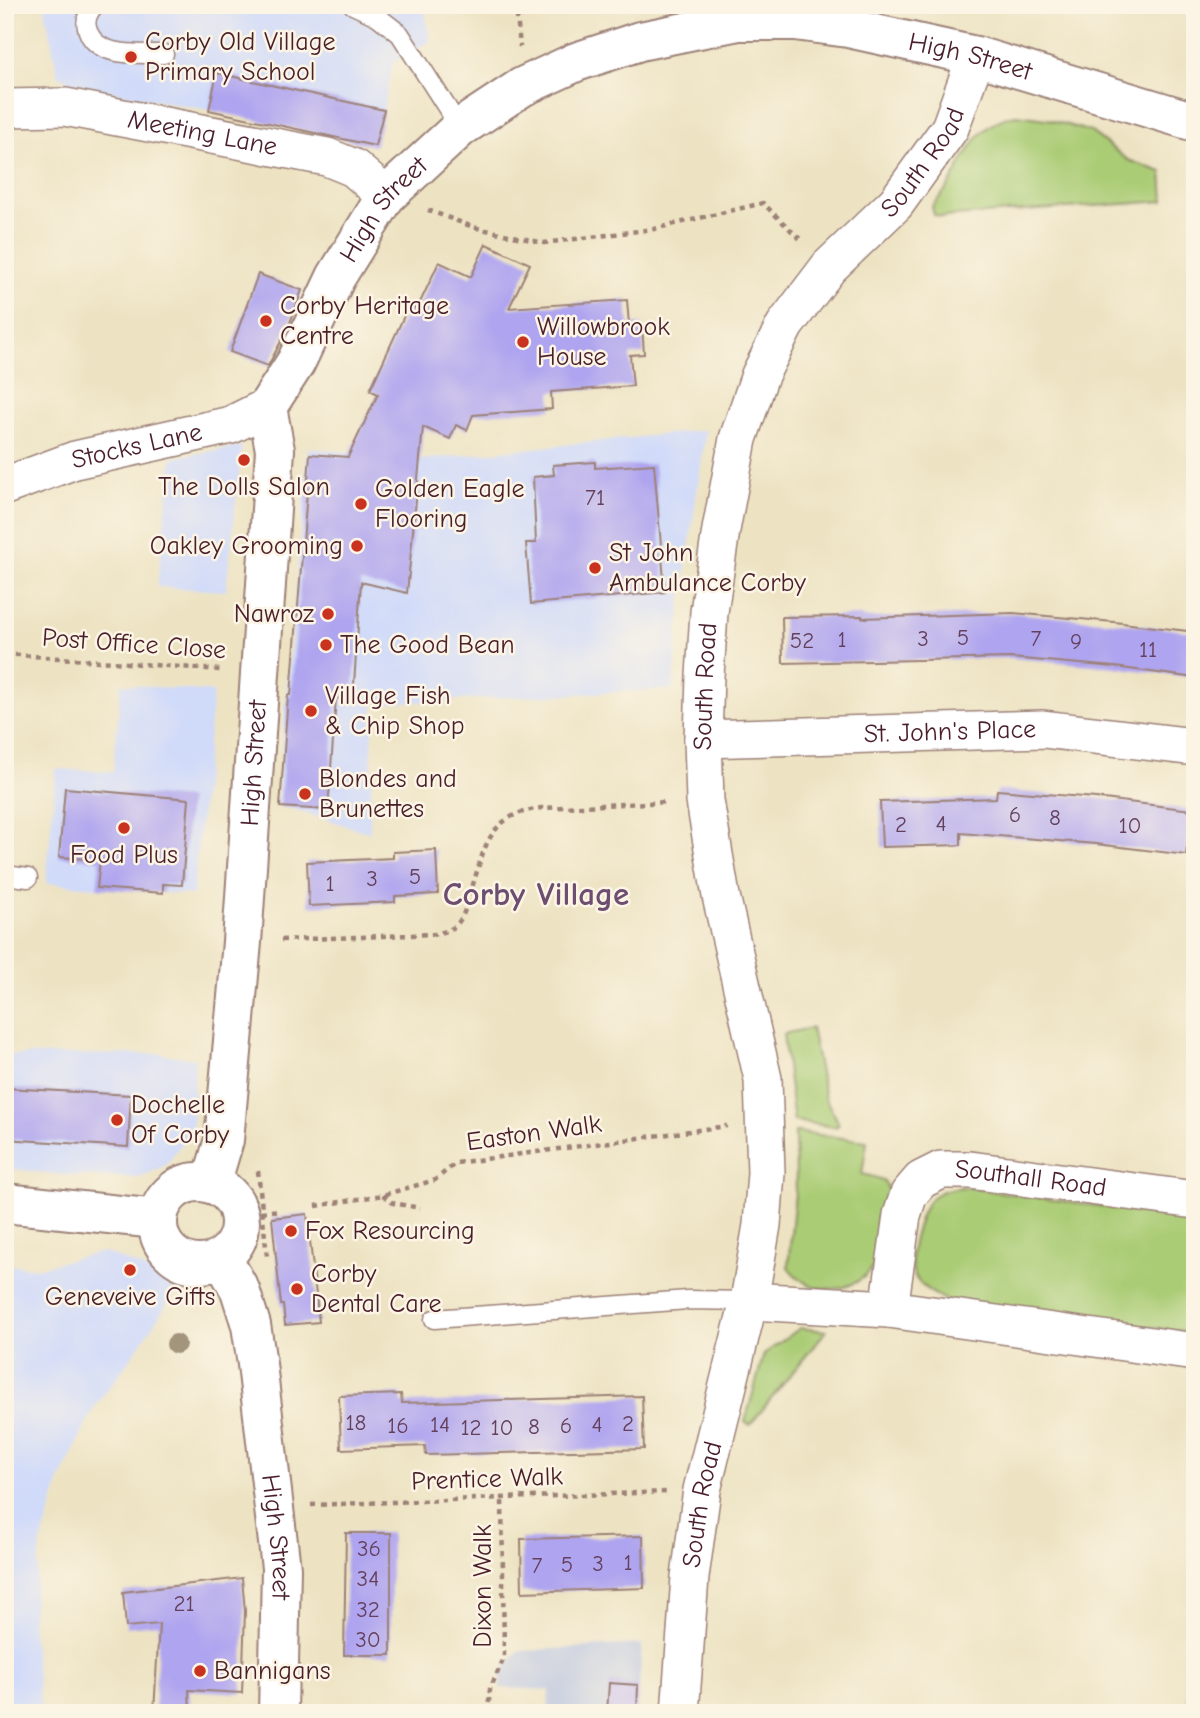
<svg xmlns="http://www.w3.org/2000/svg" width="1200" height="1718" font-family="'Comic Neue',sans-serif">
	<style>
		.built { fill: #d0daf9 }
		.industrial { fill: #bac4de }
		.green { fill: #aacc75; stroke: #7a7650; stroke-width: 2 }
		.building { fill: #afa4ef }
		.lines { fill: none; stroke-linecap: round; stroke-linejoin: round }
		.lane-casing { stroke: #9c8177; stroke-width: 21 }
		.street-casing { stroke: #9c8177; stroke-width: 40 }
		.secondary-casing { stroke: #9c8177; stroke-width: 42 }
		.path { stroke: #9c8177; stroke-width: 4.5; stroke-dasharray: 5 5; stroke-linecap: butt }
		.lane { stroke: #fff; stroke-width: 18 }
		.street { stroke: #fff; stroke-width: 37 }
		.secondary { stroke: #fff; stroke-width: 38 }
		.tree { fill: #a3947c }
		.poi-dot { fill: #c8321e; stroke: #fcf5e5; stroke-width: 2.5 }
		.labels { text-anchor: middle; dominant-baseline: central; stroke-width: 5; stroke-linejoin: round; paint-order: stroke }
		.number-label { font-size: 23px; fill: #63405c }
		.poi-label { font-size: 26px; fill: #4a1f2b; stroke: #fcf5e5; text-anchor: start }
		.street-label { font-size: 26px; fill: #4a1f2b; stroke: #fcf5e5 }
		.district-label { font-size: 33px; font-weight: bold; fill: #6d4e70; stroke: #fcf5e5 }
	</style>
	<rect width="100%" height="100%" fill="#fcf5e5"/>
	<filter id="ink" filterUnits="userSpaceOnUse"><feTurbulence type="fractalNoise" baseFrequency=".0143" numOctaves="2"/><feDisplacementMap in="SourceGraphic" scale="14" xChannelSelector="R" yChannelSelector="G"/><feConvolveMatrix kernelMatrix="1 2 1 2 8 2 1 2 1" color-interpolation-filters="sRGB"/></filter>
	<filter id="wash" filterUnits="userSpaceOnUse"><feTurbulence type="fractalNoise" baseFrequency=".00686" numOctaves="4" result="noise"/><feDisplacementMap in="SourceGraphic" scale="28" xChannelSelector="R" yChannelSelector="G"/><feGaussianBlur stdDeviation="1.57" result="paint"/><feColorMatrix in="noise" values="0 0 0 0 0 0 0 0 0 0 0 0 0 0 0 0 0 1.4 0 .05"/><feComposite in="paint" operator="in"/></filter>
	<g filter="url(#wash)">
		<rect width="100%" height="100%" fill="#ede3c3"/>
		<path class="built" d="M44,5H424L430,41L393,63L375,146L209,110L75,85L58,75Z
			M706,430L681,602L673,689L373,704L370,833L277,804L308,448L419,460Z
			M242,446L226,591L157,587L172,458Z
			M121,684L213,692L193,895L46,883L56,769L113,772Z
			M161,1054L195,1059L192,1129L166,1165L139,1178L62,1175L5,1168V1055Z
			M103,1252L141,1267L176,1291L129,1361L94,1408L60,1480L41,1543L31,1623L41,1713H5V1264L36,1268Z"/>
		<path class="industrial" d="M642,1644L637,1713H548L549,1690L500,1688L501,1673L518,1651Z"/>
		<path class="green" d="M1017,115L1047,119L1091,132L1128,160L1162,172L1164,201L941,217L934,215L932,206C938,199 945,192 950,184C967,154 978,121 1017,115Z
			M811,1028L825,1098L839,1124L836,1127L794,1121L783,1034Z
			M795,1132L867,1141L862,1174C869,1176 882,1177 886,1185C891,1194 887,1207 886,1217C884,1229 884,1244 880,1255C864,1294 812,1301 788,1267L796,1182Z
			M964,1187L1195,1220V1333L947,1300C911,1286 905,1267 916,1231C925,1202 930,1189 964,1187Z
			M800,1328L826,1331L750,1425L745,1422L764,1354Z
			M1193,1669H1195V1713H1186Z"/>
		<g id="blocks">
			<path class="building" d="M217,73L384,110L375,146L209,110Z
				M486,244L530,264L509,308L627,300L629,325L642,324L644,354L630,355L633,386L551,392L552,409L473,415L467,430L456,425L450,439L423,427L407,593L361,582L353,699L336,698L328,810L280,807L288,695H291L310,454L348,457L378,394L370,390L409,305L417,309L439,262L471,277Z
				M258,274L302,290L288,328L268,366L230,352Z
				M595,462V468L654,464L665,592L531,604L526,543H536L533,477L554,475L553,465Z
				M1013,613L1114,622L1195,632V678L1115,667L1011,658L783,663L782,617L862,616V618Z
				M65,788L189,799L182,885L163,884V893L97,888L100,860L59,857Z
				M997,790L1096,798L1192,810L1186,855L1096,844L961,833V845L882,847L880,802L996,798Z
				M436,850L438,894L395,896V902L309,906L307,862L393,858V852Z
				M5,1088L131,1095L128,1147L5,1139Z
				M307,1214L319,1322L285,1325L283,1305H281L272,1218Z
				M401,1394L402,1403L642,1396L644,1449L426,1455L425,1446L341,1449L339,1396Z
				M346,1533H391V1655H344Z
				M643,1536L644,1588L522,1592L521,1539Z
				M242,1578L245,1611L242,1693L189,1690L190,1713H154L159,1624L126,1627L123,1592Z
				M609,1683L638,1685L637,1713H607Z"/>
		</g>
	</g>
	<g filter="url(#ink)">
		<use href="#blocks" fill-opacity="0" stroke="#9c8177" stroke-width="2"/>
		<g class="lines">
			<defs>
				<path id="lane" d="M95,5C88,12 84,21 88,31C98,59 140,53 164,54
					M353,5L377,16L400,34L460,128
					M5,875L28,878
					M434,1319L688,1300L749,1301"/>
				<g id="street">
					<path id="s1" d="M5,108L65,107L327,157L354,168L386,196"/>
					<path id="s2" d="M5,486L75,460L231,425L267,407"/>
					<path id="s3" d="M703,739L1043,729L1195,747"/>
					<path d="M749,1301L889,1309L1195,1352"/>
					<path id="s4" d="M889,1309L902,1215L909,1194L921,1180L941,1170H970L1195,1200"/>
					<path id="s5" d="M680,1713L690,1577L702,1490L749,1301L762,1225L766,1173L763,1079L721,896L705,801L703,739L705,676L709,612L721,530L738,439L760,375L785,325L829,267L896,203L950,128L976,56"/>
				</g>
				<g id="secondary">
					<circle cx="199" cy="1223" r="41"/>
					<path id="s6" d="M211,1184L224,1140L242,942L275,450L267,407L296,362L336,277L386,196L460,128L522,87L576,62L640,41L739,21H795L848,28L976,56L1195,122"/>
					<path d="M5,1203L157,1219"/>
					<path id="s7" d="M222,1258L240,1290L251,1325L257,1364L281,1568L278,1713"/>
				</g>
			</defs>
			<use href="#lane" class="lane-casing"/>
			<use href="#street" class="street-casing"/>
			<use href="#secondary" class="secondary-casing"/>
			<path class="path" d="M516,5L520,47
				M428,210L473,227L544,243L654,229L763,203L803,242
				M5,654L221,670
				M281,940L435,934C442,932 449,931 455,926C463,919 466,907 469,897C485,850 485,815 542,808L667,802
				M258,1171L267,1256
				M383,1195L393,1203L420,1208
				M316,1206L383,1195L435,1180L456,1163L727,1126
				M261,1212L280,1210
				M311,1505L666,1492
				M488,1713L490,1689L504,1658L502,1498"/>
			<use href="#lane" class="lane"/>
			<use href="#street" class="street"/>
			<use href="#secondary" class="secondary"/>
		</g>
		<circle class="tree" cx="176" cy="1344" r="10"/>
	</g>
	<g class="poi-dot">
		<circle cx="131" cy="57" r="7"/>
		<circle cx="266" cy="321" r="7"/>
		<circle cx="523" cy="342" r="7"/>
		<circle cx="244" cy="460" r="7"/>
		<circle cx="361" cy="504" r="7"/>
		<circle cx="357" cy="546" r="7"/>
		<circle cx="595" cy="568" r="7"/>
		<circle cx="328" cy="614" r="7"/>
		<circle cx="326" cy="645" r="7"/>
		<circle cx="311" cy="711" r="7"/>
		<circle cx="305" cy="794" r="7"/>
		<circle cx="124" cy="828" r="7"/>
		<circle cx="117" cy="1120" r="7"/>
		<circle cx="291" cy="1231" r="7"/>
		<circle cx="130" cy="1270" r="7"/>
		<circle cx="297" cy="1289" r="7"/>
		<circle cx="200" cy="1671" r="7"/>
	</g>
	<g class="labels">
		<g class="number-label">
			<text x="595" y="497">71</text>
			<text x="963" y="637">5</text>
			<text x="923" y="638">3</text>
			<text x="1036" y="638">7</text>
			<text x="842" y="639">1</text>
			<text x="802" y="640">52</text>
			<text x="1076" y="641">9</text>
			<text x="1148" y="649">11</text>
			<text x="1015" y="814">6</text>
			<text x="1055" y="817">8</text>
			<text x="941" y="823">4</text>
			<text x="901" y="824">2</text>
			<text x="1130" y="825">10</text>
			<text x="415" y="876">5</text>
			<text x="372" y="878">3</text>
			<text x="330" y="883">1</text>
			<text x="356" y="1422">18</text>
			<text x="628" y="1423">2</text>
			<text x="440" y="1424">14</text>
			<text x="597" y="1424">4</text>
			<text x="398" y="1425">16</text>
			<text x="566" y="1425">6</text>
			<text x="534" y="1426">8</text>
			<text x="471" y="1427">12</text>
			<text x="502" y="1427">10</text>
			<text x="369" y="1548">36</text>
			<text x="628" y="1562">1</text>
			<text x="598" y="1563">3</text>
			<text x="567" y="1564">5</text>
			<text x="537" y="1565">7</text>
			<text x="368" y="1578">34</text>
			<text x="184" y="1603">21</text>
			<text x="368" y="1609">32</text>
			<text x="368" y="1639">30</text>
		</g>
		<g class="poi-label">
			<text x="145" y="42">Corby Old Village<tspan x="145" dy="30">Primary School</tspan></text>
			<text x="280" y="306">Corby Heritage<tspan x="280" dy="30">Centre</tspan></text>
			<text x="537" y="327">Willowbrook<tspan x="537" dy="30">House</tspan></text>
			<text x="244" y="487" text-anchor="middle">The Dolls Salon</text>
			<text x="375" y="489">Golden Eagle<tspan x="375" dy="30">Flooring</tspan></text>
			<text x="343" y="546" text-anchor="end">Oakley Grooming</text>
			<text x="609" y="553">St John<tspan x="609" dy="30">Ambulance Corby</tspan></text>
			<text x="314" y="614" text-anchor="end">Nawroz</text>
			<text x="340" y="645">The Good Bean</text>
			<text x="325" y="696">Village Fish<tspan x="325" dy="30">&amp; Chip Shop</tspan></text>
			<text x="319" y="779">Blondes and<tspan x="319" dy="30">Brunettes</tspan></text>
			<text x="124" y="855" text-anchor="middle">Food Plus</text>
			<text x="131" y="1105">Dochelle<tspan x="131" dy="30">Of Corby</tspan></text>
			<text x="305" y="1231">Fox Resourcing</text>
			<text x="311" y="1274">Corby<tspan x="311" dy="30">Dental Care</tspan></text>
			<text x="130" y="1297" text-anchor="middle">Geneveive Gifts</text>
			<text x="214" y="1671">Bannigans</text>
		</g>
		<g class="street-label">
			<text stroke="none"><textPath href="#s6" startOffset="1662">High Street</textPath></text>
			<text stroke="none"><textPath href="#s1" startOffset="200">Meeting Lane</textPath></text>
			<text stroke="none"><textPath href="#s5" startOffset="1629">South Road</textPath></text>
			<text stroke="none"><textPath href="#s6" startOffset="1012">High Street</textPath></text>
			<text stroke="none"><textPath href="#s2" startOffset="138">Stocks Lane</textPath></text>
			<text transform="translate(134 644) rotate(4)">Post Office Close</text>
			<text stroke="none"><textPath href="#s5" startOffset="1041">South Road</textPath></text>
			<text stroke="none"><textPath href="#s3" startOffset="247">St. John's Place</textPath></text>
			<text stroke="none"><textPath href="#s6" startOffset="424">High Street</textPath></text>
			<text transform="translate(534 1133) rotate(-8)">Easton Walk</text>
			<text stroke="none"><textPath href="#s4" startOffset="248">Southall Road</textPath></text>
			<text transform="translate(487 1479) rotate(-2)">Prentice Walk</text>
			<text stroke="none"><textPath href="#s5" startOffset="210">South Road</textPath></text>
			<text stroke="none"><textPath href="#s7" startOffset="287">High Street</textPath></text>
			<text transform="translate(483 1586) rotate(-90)">Dixon Walk</text>
		</g>
		<g class="district-label">
			<text x="536" y="894">Corby Village</text>
		</g>
	</g>
	<rect width="1200" height="1718" fill="none" stroke="#fcf5e5" stroke-width="28"/>
</svg>
